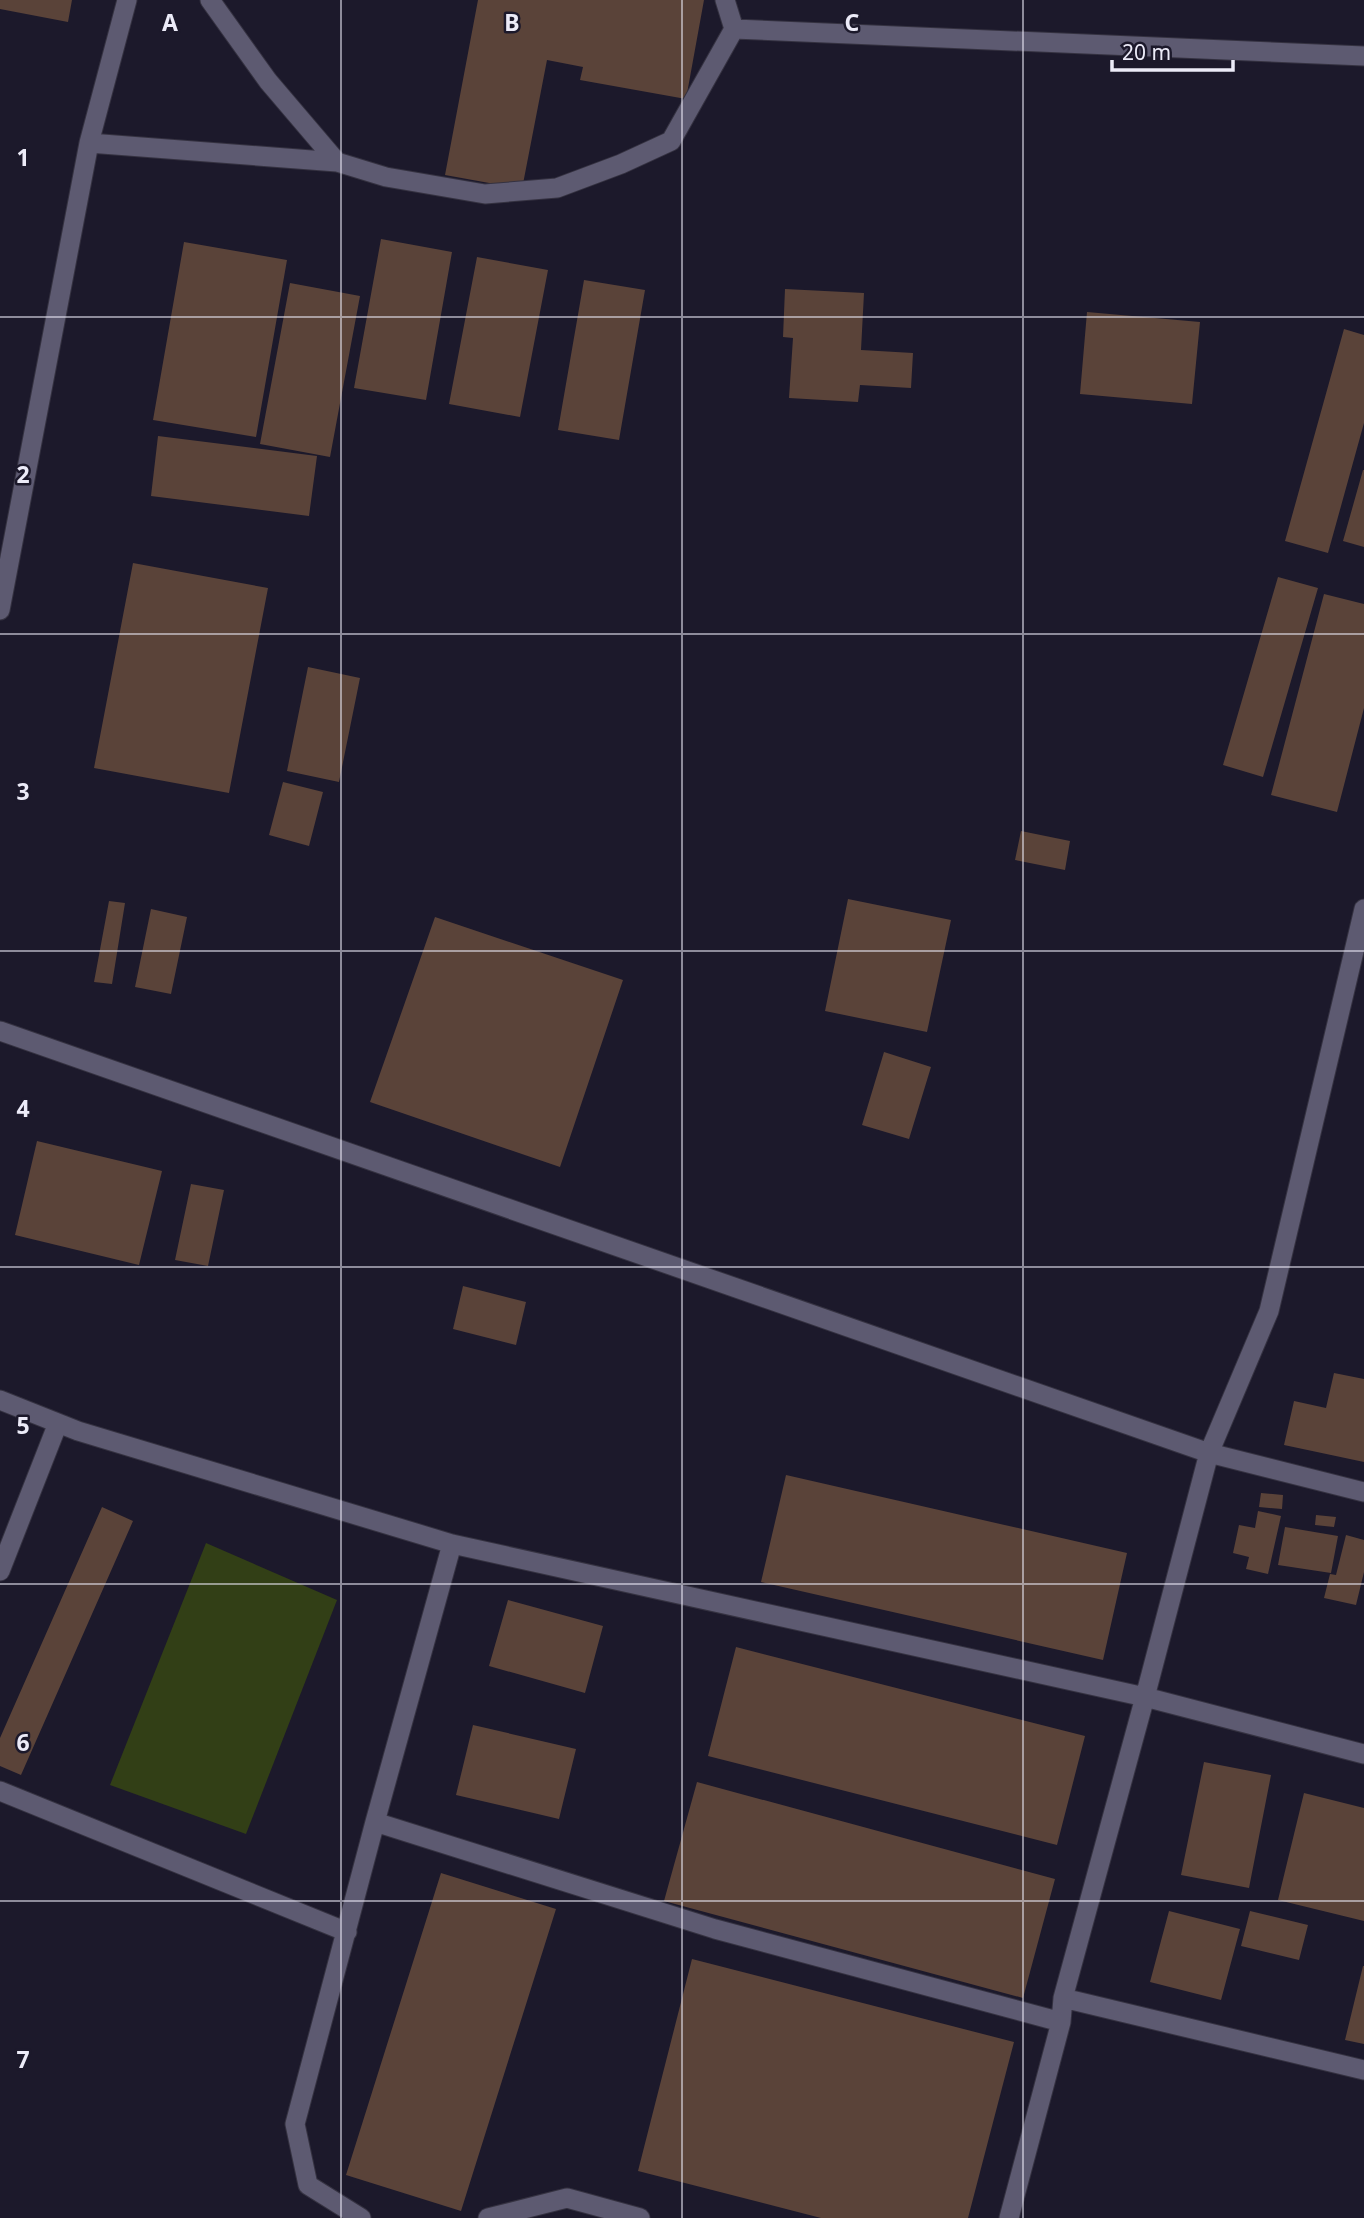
<svg xmlns="http://www.w3.org/2000/svg" width="1364" height="2218" font-family="'Noto Sans',sans-serif">
	<style>
		.green { fill: #323f16 }
		.building { fill: #5a4339 }
		.lines { fill: none; stroke-linecap: round; stroke-linejoin: round }
		.service-casing { stroke: #353241; stroke-width: 21 }
		.service { stroke: #5d5a71; stroke-width: 19 }
		.grid { fill: none; stroke: #ecebf8; stroke-width: 2; stroke-opacity: 0.55 }
		.grid-label { font-size: 23px; text-anchor: middle; font-weight: bold; fill: #ecebf8; stroke: #1c192b; stroke-width: 5; stroke-linejoin: round; paint-order: stroke }
	</style>
	<rect width="100%" height="100%" fill="#1c192b"/>
	<path class="green" d="M206,1543L337,1600L246,1834L110,1785Z"/>
	<path class="building" d="M0,0H72L68,22L0,9Z
		M478,0H704L686,99L580,80L583,67L547,60L522,189L445,175Z
		M381,239L452,252L426,400L354,388Z
		M184,242L287,260L256,437L153,420Z
		M477,257L548,270L520,417L449,404Z
		M584,280L645,290L619,440L558,430Z
		M290,283L360,296L330,457L260,444Z
		M785,289L864,293L861,350L913,353L911,388L860,385L858,402L789,398L793,338L783,337Z
		M1087,312L1200,322L1192,404L1080,394Z
		M1344,329L1364,335V423L1328,553L1285,541Z
		M158,436L317,456L309,516L151,496Z
		M1363,470H1364V547L1343,541Z
		M133,563L268,588L229,793L94,768Z
		M1278,577L1318,588L1263,777L1223,765Z
		M1324,594L1364,604V708L1337,812L1271,795Z
		M308,667L360,678L339,782L287,771Z
		M283,782L323,792L309,846L269,835Z
		M1021,831L1070,841L1065,870L1015,860Z
		M848,899L951,920L927,1032L825,1011Z
		M109,901L125,903L112,984L94,982Z
		M151,909L187,917L171,994L135,987Z
		M435,917L623,980L560,1167L370,1102Z
		M884,1052L931,1067L909,1139L862,1125Z
		M37,1141L162,1171L139,1265L15,1235Z
		M191,1184L224,1190L208,1266L175,1260Z
		M463,1286L526,1302L516,1345L453,1329Z
		M1334,1373L1364,1379V1462L1284,1445L1294,1401L1326,1408Z
		M786,1475L1127,1553L1103,1660L761,1582Z
		M1261,1493L1283,1495L1282,1509L1259,1507Z
		M102,1507L133,1521L21,1775L0,1766V1738Z
		M1258,1511L1281,1516L1268,1574L1246,1569L1249,1557L1233,1553L1239,1525L1255,1528Z
		M1316,1515L1336,1517L1334,1527L1315,1525Z
		M1285,1527L1338,1536L1331,1573L1278,1565Z
		M1346,1535L1364,1540V1572L1356,1605L1324,1598L1330,1574L1336,1575Z
		M508,1600L603,1626L585,1693L489,1666Z
		M736,1647L1085,1736L1057,1845L708,1756Z
		M473,1725L576,1749L559,1819L456,1795Z
		M1204,1762L1271,1775L1249,1888L1181,1875Z
		M697,1782L1055,1879L1023,1998L664,1901Z
		M1304,1793L1364,1808V1921L1278,1900Z
		M441,1873L556,1909L461,2211L346,2175Z
		M1169,1911L1240,1929L1221,2000L1150,1982Z
		M1250,1911L1308,1925L1299,1960L1241,1946Z
		M692,1959L1014,2042L968,2218H821L638,2171Z
		M1363,1966H1364V2044L1345,2040Z"/>
	<g class="lines">
		<defs>
			<path id="service" d="M210,0L268,81L337,162L386,177L485,194L557,188L621,164L671,141L734,29L725,0
				M734,29L1364,56
				M89,143L337,162
				M0,610L89,143L127,0
				M0,1031L1209,1453L1364,1492
				M0,1400L78,1431L452,1544L1145,1697L1364,1754
				M0,1571L58,1423
				M0,1791L347,1932
				M375,1822L715,1929L1061,2022
				M1063,1998L1364,2070
				M361,2218L308,2185L295,2124L375,1822L452,1544
				M488,2218L567,2198L640,2218
				M1009,2218L1061,2022L1063,1998L1145,1697L1209,1453L1269,1311L1364,909"/>
		</defs>
		<use href="#service" class="service-casing"/>
		<use href="#service" class="service"/>
	</g>
	<path class="grid" d="M341,0V2218M682,0V2218M1023,0V2218M0,317H1364M0,634H1364M0,951H1364M0,1267H1364M0,1584H1364M0,1901H1364"/>
	<g class="grid-label">
		<text x="170" y="31">A</text>
		<text x="512" y="31">B</text>
		<text x="852" y="31">C</text>
		<text x="23" y="166">1</text>
		<text x="23" y="483">2</text>
		<text x="23" y="800">3</text>
		<text x="23" y="1117">4</text>
		<text x="23" y="1434">5</text>
		<text x="23" y="1751">6</text>
		<text x="23" y="2068">7</text>
	</g>
	<path d="M1112 60v10h121v-10" fill="none" stroke="#ecebf8" stroke-width="3.5"/>
	<text x="1122" y="60" font-size="21" fill="#ecebf8" stroke="#1c192b" stroke-width="5" paint-order="stroke">20 m</text>
</svg>
